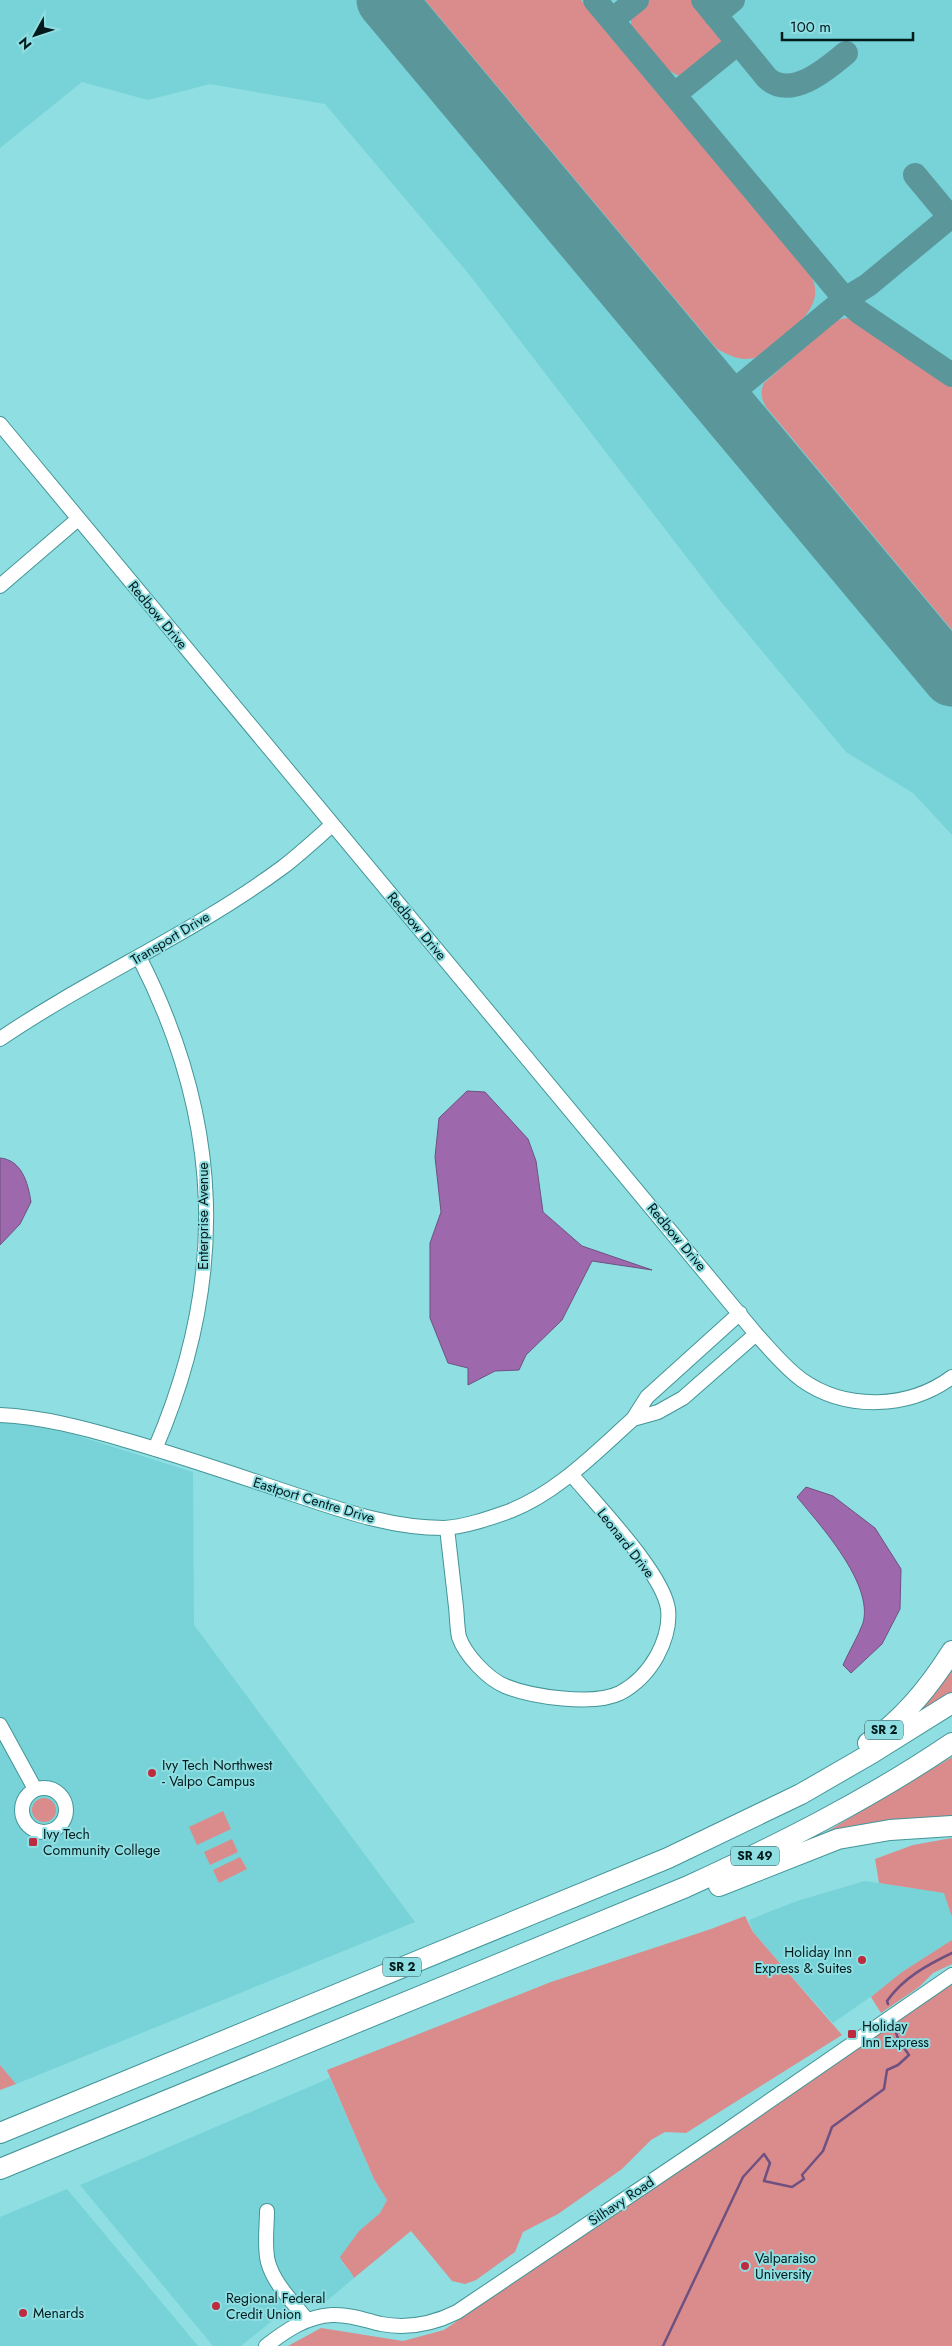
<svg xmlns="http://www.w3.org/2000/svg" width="952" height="2346" font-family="Jost,sans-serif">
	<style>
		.built { fill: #77d3d7 }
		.green { fill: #da8c8c }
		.water { fill: #9e69ac; stroke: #6f5181 }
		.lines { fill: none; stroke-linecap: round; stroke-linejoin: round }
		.stream { stroke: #6f5181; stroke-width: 2.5 }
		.taxiway { stroke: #5b969a; stroke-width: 24 }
		.runway { stroke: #5b969a; stroke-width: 59 }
		.minor-casing { stroke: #449598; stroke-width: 16 }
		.highway-casing { stroke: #449598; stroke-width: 22 }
		.minor { stroke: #fff; stroke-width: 14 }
		.highway { stroke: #fff; stroke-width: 20 }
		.poi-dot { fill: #bc2b3e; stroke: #8edee2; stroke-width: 2 }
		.labels { text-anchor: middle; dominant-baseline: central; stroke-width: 4; stroke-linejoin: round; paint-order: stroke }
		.shield { fill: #8edee2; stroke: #2c5557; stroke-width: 1 }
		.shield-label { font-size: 12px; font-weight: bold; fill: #021a1c }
		.street-label { font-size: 14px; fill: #021a1c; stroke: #8edee2 }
		.poi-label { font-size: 14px; fill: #021a1c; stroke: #8edee2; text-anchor: start }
	</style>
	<rect width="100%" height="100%" fill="#8edee2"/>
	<path class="built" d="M0,0H952V835L913,793L846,752L718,598L468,273L325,104L210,84L148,100L82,82L0,148Z
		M0,1422L34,1426L72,1434L193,1472L194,1625L415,1922L16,2084L0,2065Z
		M865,1881L945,1893L952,1917V1940L902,1972L886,1986L833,2023L753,1932L749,1920L797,1901Z
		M330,2078L374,2179L387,2200L380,2213L359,2231L342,2263L352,2273L354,2278L323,2304L300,2298L241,2346H213L80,2185Z
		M67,2189L198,2346H0V2217Z"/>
	<path class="green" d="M425,0H581L810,274C827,303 799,323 779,340C772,346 763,356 754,358C740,361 730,356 717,349Z
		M646,0H697L723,34L722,49C712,57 697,74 684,76C667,78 641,39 631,27V14Z
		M847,318L856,321L952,387V630L766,407C761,398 760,392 764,383L829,326L837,320Z
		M952,1665V1692L907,1723Z
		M952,1757V1821L803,1846Z
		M32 1810a12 12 0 1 1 24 0a12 12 0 1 1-24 0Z
		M223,1811L231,1829L197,1845L189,1827Z
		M952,1838V1917L944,1893L879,1883L875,1859L913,1845Z
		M232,1839L238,1852L210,1865L204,1852Z
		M240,1857L247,1869L219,1883L213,1870Z
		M745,1916L753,1932L842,2035L686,2133L665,2132L651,2140L622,2169L558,2214L523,2232L515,2252L476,2280L465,2284L452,2281L411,2231L354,2278C351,2270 343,2265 340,2257L359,2231L380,2213L387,2200L374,2179L327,2070L551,1982L711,1929Z
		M952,1940V1964L933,1973L919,1987L881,2013L871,1997L902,1972Z
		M952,1980V2346H288L321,2328L403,2341L444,2330Z
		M0,2065L16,2084L0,2090Z"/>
	<path class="water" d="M467,1091L485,1092L528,1139L536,1161L543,1212L582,1246L652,1270L592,1261L562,1320L526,1355L519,1370L495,1371L468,1385V1368L448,1363L430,1318V1243L441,1212L435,1157L439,1118Z
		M0,1158C22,1160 28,1183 31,1202L20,1224L0,1245Z
		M806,1487L833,1496L875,1528L901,1569L900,1609L882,1644L851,1673L843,1665C849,1651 858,1637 863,1623C874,1584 820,1525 797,1497Z"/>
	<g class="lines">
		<path class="stream" d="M888,2004L887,2001C903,1978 927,1965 952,1953
			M663,2346L743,2177L764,2154L770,2163L764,2181L792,2187L804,2179L802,2175L823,2151L832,2127L884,2089L887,2070L898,2065L909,2055L899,2041L893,2025"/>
		<path class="taxiway" d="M595,0L845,299L859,312L952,375
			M703,0L767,78C791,100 827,69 846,53
			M715,15L733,0
			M612,20L637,0
			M675,94L738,43
			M722,401L845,299L868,285L950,217L915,175"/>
		<path class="runway" d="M386,0L952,677"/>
		<defs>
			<path id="minor" d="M0,424L756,1334C770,1349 784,1367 802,1380C846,1411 909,1409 952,1377
				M0,586L78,519
				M139,957C223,1121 228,1280 155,1449
				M0,1039C91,977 194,933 283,867C300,854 316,839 332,825
				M740,1313L647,1397L633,1419L658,1412L683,1398L756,1334
				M0,1415C43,1417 84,1428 125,1440C181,1456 236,1475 290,1493C341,1510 390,1528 444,1528C465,1527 490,1518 510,1511C558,1492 596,1452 633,1419
				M447,1528C450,1554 453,1580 456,1607C457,1616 457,1628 459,1637C465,1655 488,1679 505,1686C532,1697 594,1706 620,1693C637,1684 648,1672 657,1656C665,1641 670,1626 668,1609C663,1573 596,1504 571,1474
				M0,1725L35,1789
				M22 1810a22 22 0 1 1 44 0a22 22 0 1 1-44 0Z
				M267,2211C267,2228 264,2246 268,2262C274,2284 293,2302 307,2320
				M266,2346C285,2331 307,2316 332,2315C349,2314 365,2320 381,2324C408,2329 433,2324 457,2312L723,2133L952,1975"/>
			<path id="highway" d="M868,1743C903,1720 930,1686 952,1651
				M719,1886L838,1839L890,1830L952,1826
				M0,2133L668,1858L801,1794L872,1753L952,1703
				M0,2169L686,1887C778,1845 868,1800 952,1743"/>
		</defs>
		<use href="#minor" class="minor-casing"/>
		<use href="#highway" class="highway-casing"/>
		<use href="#minor" class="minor"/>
		<use href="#highway" class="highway"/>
	</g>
	<g class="poi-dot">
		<circle cx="152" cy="1773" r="5"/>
		<rect x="28" y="1837" width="10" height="10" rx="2.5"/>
		<circle cx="862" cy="1960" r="5"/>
		<rect x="847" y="2029" width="10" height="10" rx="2.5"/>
		<circle cx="745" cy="2266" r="5"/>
		<circle cx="216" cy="2306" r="5"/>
		<circle cx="23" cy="2313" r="5"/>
	</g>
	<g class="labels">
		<g class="shield">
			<rect x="865" y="1720.5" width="38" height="19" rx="4"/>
			<rect x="731" y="1846.5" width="48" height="19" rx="4"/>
			<rect x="383" y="1957.5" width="38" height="19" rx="4"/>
		</g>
		<g class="shield-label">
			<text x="884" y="1730">SR 2</text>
			<text x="755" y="1856">SR 49</text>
			<text x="402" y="1967">SR 2</text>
		</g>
		<g class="street-label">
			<text transform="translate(158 615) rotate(50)">Redbow Drive</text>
			<text transform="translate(417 926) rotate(50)">Redbow Drive</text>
			<text transform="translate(170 938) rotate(-31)">Transport Drive</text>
			<text transform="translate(203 1216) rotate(-90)">Enterprise Avenue</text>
			<text transform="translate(677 1237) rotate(50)">Redbow Drive</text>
			<text transform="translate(314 1500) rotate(17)">Eastport Centre Drive</text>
			<text transform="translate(626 1543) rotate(52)">Leonard Drive</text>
			<text transform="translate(621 2201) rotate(-34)">Silhavy Road</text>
		</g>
		<g class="poi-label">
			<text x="162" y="1765">Ivy Tech Northwest<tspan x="162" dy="16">- Valpo Campus</tspan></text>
			<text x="43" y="1834">Ivy Tech<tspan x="43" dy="16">Community College</tspan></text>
			<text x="852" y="1952" text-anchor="end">Holiday Inn<tspan x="852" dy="16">Express &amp; Suites</tspan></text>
			<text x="862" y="2026">Holiday<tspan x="862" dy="16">Inn Express</tspan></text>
			<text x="755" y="2258">Valparaiso<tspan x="755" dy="16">University</tspan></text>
			<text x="226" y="2298">Regional Federal<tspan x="226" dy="16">Credit Union</tspan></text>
			<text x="33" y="2313">Menards</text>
		</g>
	</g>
	<g transform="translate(35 35) rotate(230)" stroke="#8edee2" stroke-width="4" paint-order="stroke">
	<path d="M0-4L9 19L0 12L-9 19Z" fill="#021a1c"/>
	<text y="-8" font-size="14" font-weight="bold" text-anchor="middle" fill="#021a1c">N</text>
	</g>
	<path d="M782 32v8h131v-8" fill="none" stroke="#021a1c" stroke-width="2.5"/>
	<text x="790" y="32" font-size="15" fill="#021a1c" stroke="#8edee2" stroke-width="4" paint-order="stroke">100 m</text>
</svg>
